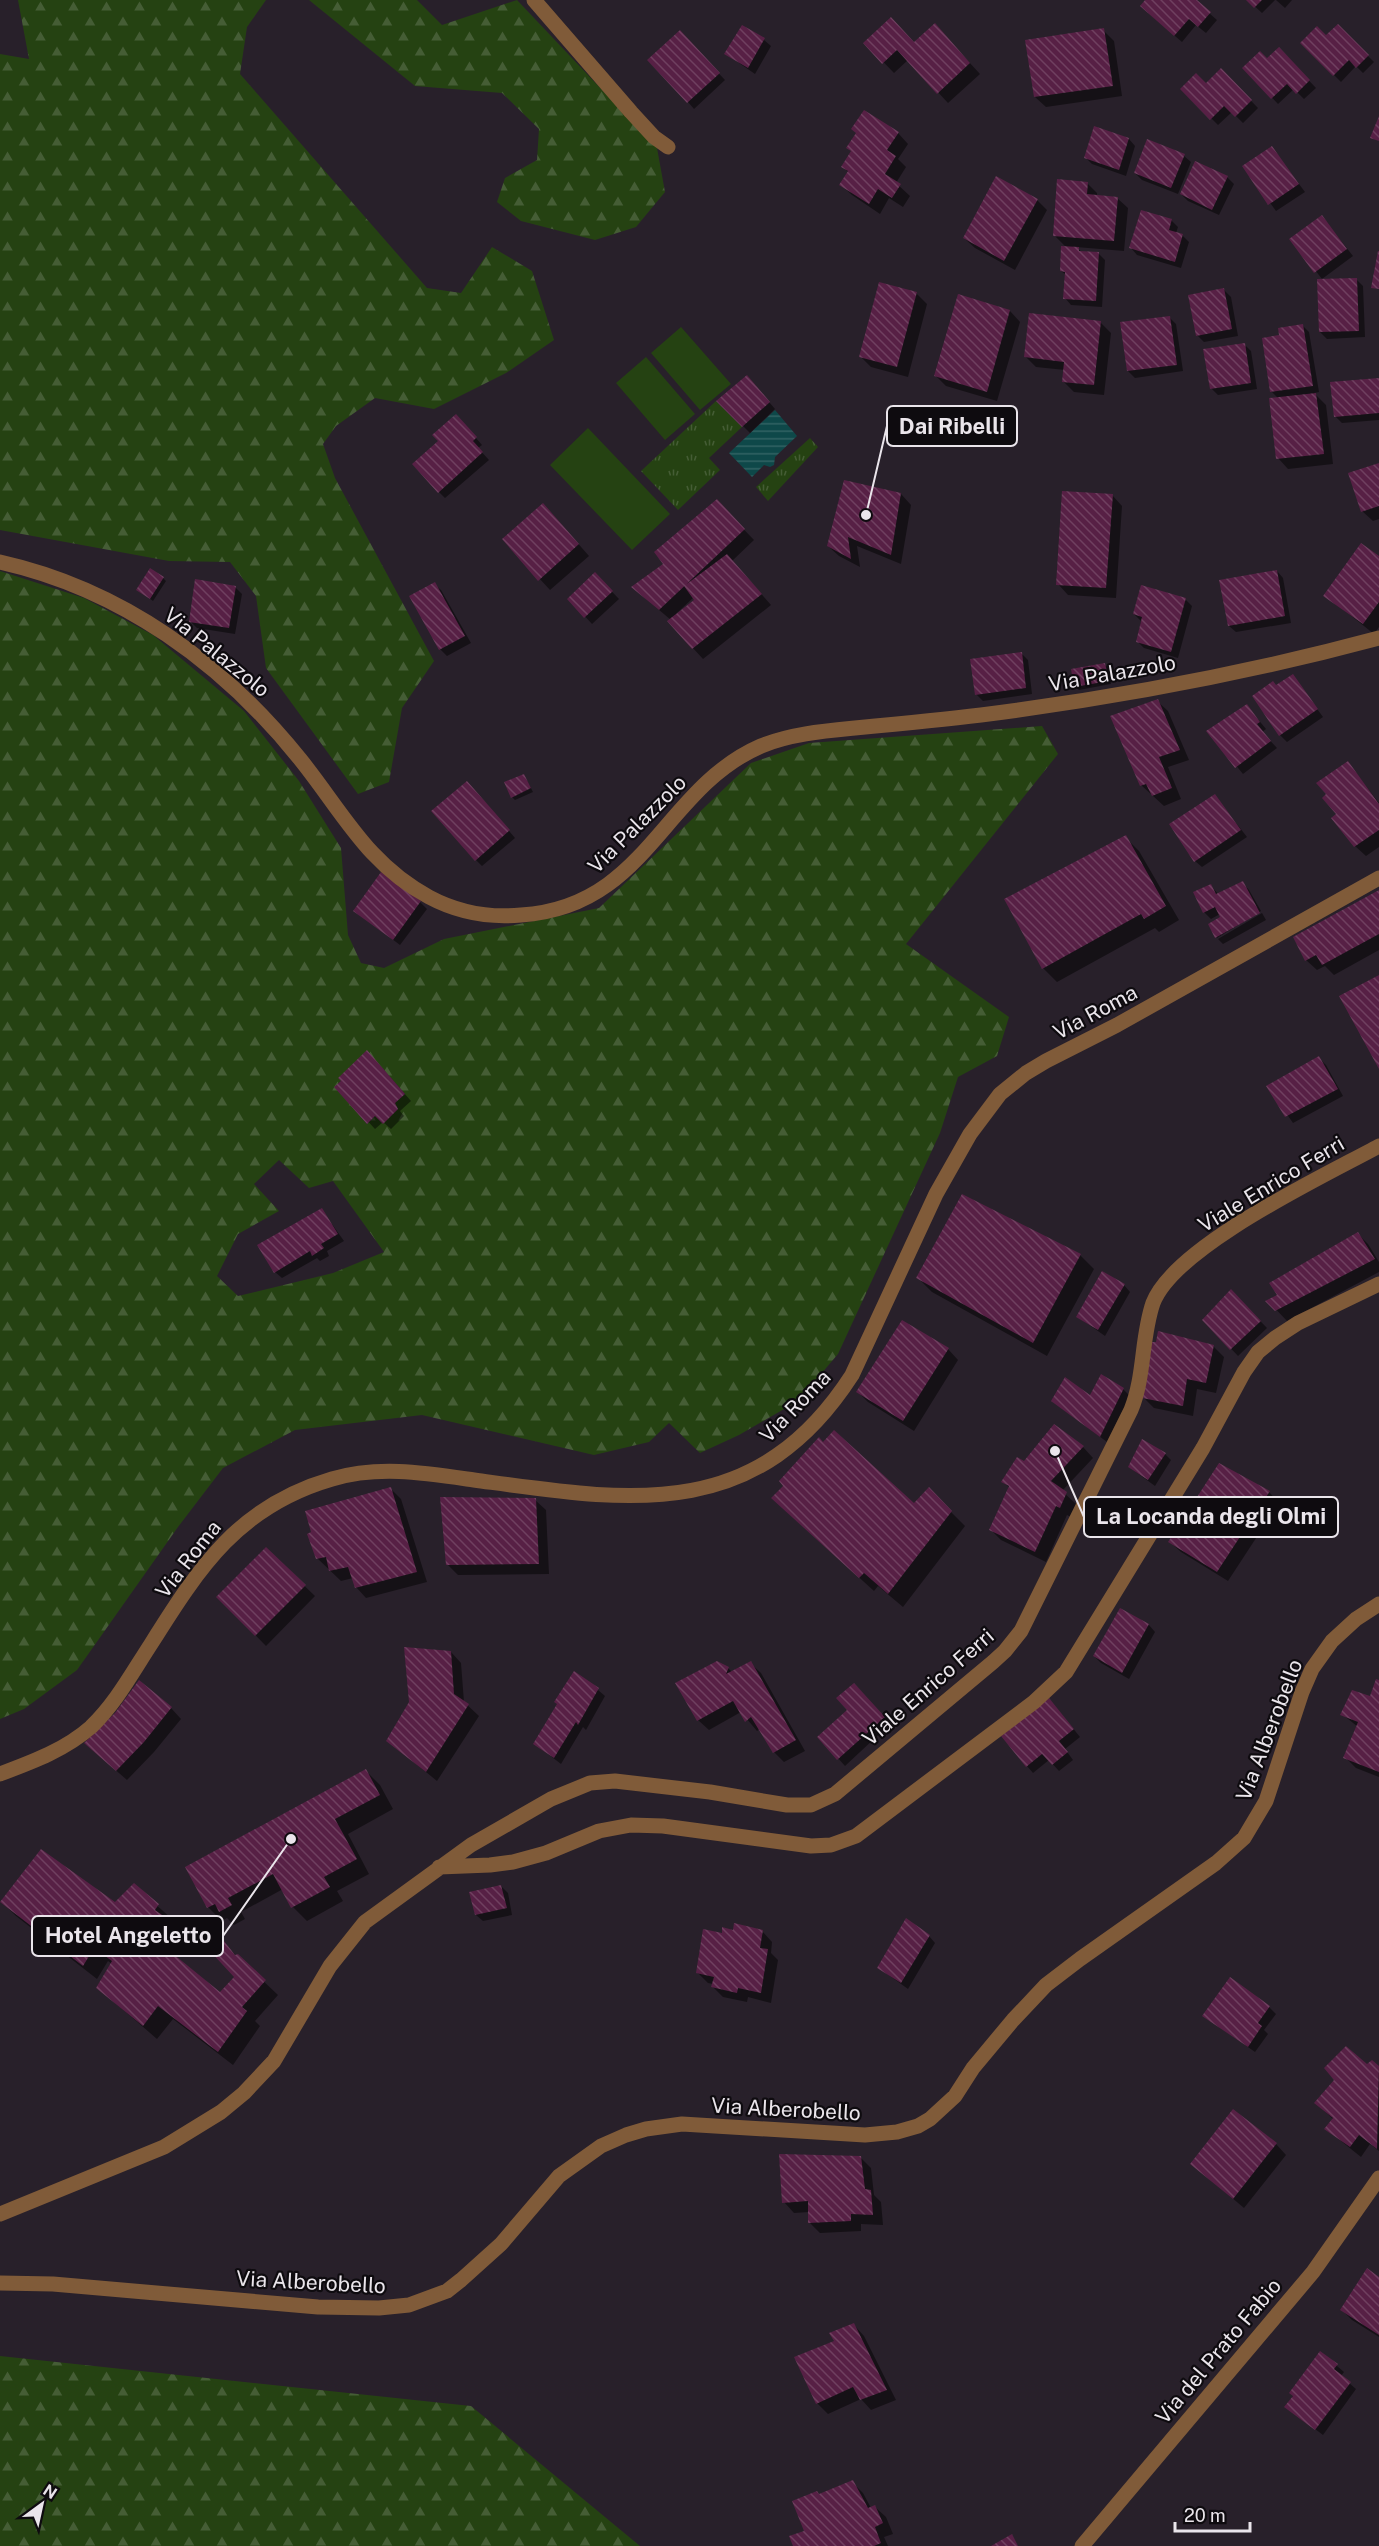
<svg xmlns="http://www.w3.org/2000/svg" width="1379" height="2546" font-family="'Public Sans',sans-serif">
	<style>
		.grass { fill: url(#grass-tufts) }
		.forest { fill: url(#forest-firs); fill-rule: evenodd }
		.garden { fill: #254212 }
		.water { fill: url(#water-rules) }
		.shadow { fill: #0007; fill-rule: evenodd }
		.building { fill: url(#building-back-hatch) }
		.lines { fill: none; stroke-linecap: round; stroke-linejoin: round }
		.minor { stroke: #805b39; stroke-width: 15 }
		.labels { text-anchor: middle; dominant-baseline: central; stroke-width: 4.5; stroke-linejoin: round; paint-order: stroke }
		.street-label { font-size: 21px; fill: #eae5eb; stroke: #0e0b0f }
		.leader { fill: none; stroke: #eae5eb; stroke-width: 2 }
		.callout-dot { fill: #eae5eb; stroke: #0e0b0f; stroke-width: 2 }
		.callout { fill: #0e0b0f; stroke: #eae5eb; stroke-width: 2 }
		.callout-label { font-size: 22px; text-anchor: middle; font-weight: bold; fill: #eae5eb }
	</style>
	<defs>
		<pattern id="grass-tufts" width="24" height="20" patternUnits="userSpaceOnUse" patternTransform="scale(1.5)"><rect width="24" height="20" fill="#254212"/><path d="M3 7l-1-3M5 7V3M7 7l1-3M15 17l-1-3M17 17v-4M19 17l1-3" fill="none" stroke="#455d35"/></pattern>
		<pattern id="forest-firs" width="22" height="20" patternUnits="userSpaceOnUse" patternTransform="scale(1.5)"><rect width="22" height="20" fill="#254212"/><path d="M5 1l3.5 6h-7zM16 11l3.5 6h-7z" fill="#455d35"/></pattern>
		<pattern id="water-rules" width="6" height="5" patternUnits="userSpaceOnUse" patternTransform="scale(1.5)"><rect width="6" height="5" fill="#0e4849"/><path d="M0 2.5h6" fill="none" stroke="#316263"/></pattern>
		<pattern id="building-back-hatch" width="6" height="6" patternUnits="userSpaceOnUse" patternTransform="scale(1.5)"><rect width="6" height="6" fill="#572045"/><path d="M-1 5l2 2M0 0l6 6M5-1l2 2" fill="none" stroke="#6f4060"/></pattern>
	</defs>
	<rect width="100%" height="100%" fill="#28202a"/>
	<path class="grass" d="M716,401L742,427L709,458L720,470L678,510L641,471Z
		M810,438L818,447L768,501L756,487Z"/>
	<path class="forest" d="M18,0H266L247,27L240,74L427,288L461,293L492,247L532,271L554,340L506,373L434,409L375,398L336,426L323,444L335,478L434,661L402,708L389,782L358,794L266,668L256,596L230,562L169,561L0,530V54L29,59Z
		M309,0H417L442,25L517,0L657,148L665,192L636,227L595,240L521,221L497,202L505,178L537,160L539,129L502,93L415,86Z
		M0,571L84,598L153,635L244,711L299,781L341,848L348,935L361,963L384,968L444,939L599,908L751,763L809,743L1042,726L1058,754L906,944L1009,1017L997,1056L958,1077L940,1133L838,1354L798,1401L739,1435L700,1453L669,1423L649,1442L594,1455L422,1415L295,1430L223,1468L178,1527L77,1670L24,1709L0,1719ZM367,1051L405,1094L395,1103L398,1109L383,1123L375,1116L367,1124L335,1087ZM279,1160L309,1188L333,1181L384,1252L333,1273L238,1296L217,1276L238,1234L279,1211L254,1184Z
		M0,2356L471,2406L640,2546H0Z"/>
	<path class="garden" d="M681,327L731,384L700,410L651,353Z
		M646,357L695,414L665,440L616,383Z
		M588,428L670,514L632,550L550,465Z"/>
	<path class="water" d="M775,410L797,436L775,457L774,465L770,467L764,465L752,477L729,453Z"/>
	<path class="shadow" d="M1147,0H1194L1217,20L1206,33L1196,25L1182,42L1148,13Z
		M1248,0H1275L1262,13Z
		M1276,0H1292L1285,8Z
		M1338,26L1374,62L1363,73L1356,66L1341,82L1302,43L1327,37Z
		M742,27L764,40L771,46L755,74L726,54Z
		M1103,30L1114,41L1122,96L1046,107L1035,97Z
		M945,36L980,74L948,103L908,60L894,73L865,43L915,44Z
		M686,39L725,80L694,109L688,102Z
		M1279,49L1316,88L1304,99L1294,89L1278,104L1244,68L1267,60Z
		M1221,70L1258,108L1243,123L1232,112L1218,125L1182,89L1206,84Z
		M1095,128L1129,139L1135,146L1126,176L1092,164L1085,157Z
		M898,133L908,144L898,159L906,167L896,183L910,196L903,207L889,198L880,214L852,195L841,185L849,173L843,167Z
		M1272,148L1305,192L1276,211L1244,167Z
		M1184,156L1191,162L1178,194L1142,180L1135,173Z
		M1227,177L1234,184L1219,215L1188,201L1181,194Z
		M1087,183L1097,193V196L1117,198L1128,208L1124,251L1076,247L1083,253H1098L1105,260L1102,307L1071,305L1065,298L1066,275L1061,271L1067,248L1054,235Z
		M1037,200L1047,210L1015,270L975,248L964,238Z
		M1322,217L1353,256L1322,279L1291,239Z
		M1171,220L1178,227L1176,233L1182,235L1189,242L1181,268L1137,255L1131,248Z
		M1356,279L1363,286L1365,337L1327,339L1320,332Z
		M1224,290L1231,297L1238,336L1204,342L1197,335Z
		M916,293L927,304L908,377L871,367L861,357Z
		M1010,311L1020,322L997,401L946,386L936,376Z
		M1169,317L1176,324L1183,371L1135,378L1128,371Z
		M1100,322L1111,333L1104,395L1074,392L1063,381L1065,370L1036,367L1026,357Z
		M1302,325L1309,332L1319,392L1314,393L1326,405L1333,464L1288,469L1278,458L1279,399L1272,392L1280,336Z
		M1244,344L1251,351L1257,389L1218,395L1211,388Z
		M1379,379V420L1342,423L1335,416Z
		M753,383L775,409L750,433L718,401Z
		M463,423L482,445L478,448L489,460L445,498L439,492Z
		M1379,465V519L1373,521L1362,511Z
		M901,494L911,505L901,564L857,546L860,567L839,556L828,546Z
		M1112,495L1122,506L1116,598L1068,595L1058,584Z
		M727,512L754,540L732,561L771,605L703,659L669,622L671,620L633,588L665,565ZM694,597L696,601L679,614L677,613Z
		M553,515L589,556L550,590L504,540Z
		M1379,558V627L1374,634L1325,595Z
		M1277,571L1283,578L1291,623L1236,632L1229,626Z
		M595,574L619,599L592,624L569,599Z
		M163,578L166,581L153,601L138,590Z
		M434,584L441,590L471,643L447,656L440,649Z
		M235,587L242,594L235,634L197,628L190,621Z
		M1142,587L1186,600L1192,606L1178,658L1144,648L1137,641L1141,621L1134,614Z
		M1021,653L1028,660L1032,694L983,701L976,694Z
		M1105,664L1108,668L1111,684L1079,690L1076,687L1073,670Z
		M1293,676L1323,717L1287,742L1280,735L1277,687Z
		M1157,701L1168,711L1189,760L1168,767L1181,799L1164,806L1141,785Z
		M1247,706L1266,729L1262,732L1277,748L1243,774L1208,731Z
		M1348,763L1379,803V847L1366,856L1355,846L1338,815Z
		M524,775L533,792L515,800L512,797Z
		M473,789L515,838L482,866L476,860Z
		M1215,796L1247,837L1202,867L1195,861Z
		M1125,837L1139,851L1179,920L1159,932L1155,928L1057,982L1043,968Z
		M1243,883L1249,890L1261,911L1217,938L1210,925L1222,918L1220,914L1211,919L1204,912L1211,886L1219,895Z
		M1379,891V950L1334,975L1325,966L1317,970L1306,960Z
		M420,902L427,909L400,945L355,911Z
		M1262,913L1266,920L1223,944L1218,939Z
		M1319,1058L1326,1065L1343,1096L1293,1123L1268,1087Z
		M374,1059L411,1101L400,1111L404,1116L391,1129L383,1122L375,1129L336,1087Z
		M322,1210L344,1241L327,1251L329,1256L320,1261L317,1258L282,1278L275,1272Z
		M1358,1234L1368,1244L1379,1262V1272L1287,1321L1268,1301L1279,1295Z
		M1080,1255L1094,1269L1047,1356L932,1292L918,1278Z
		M1124,1285L1130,1292L1105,1336L1078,1317Z
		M1231,1291L1267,1328L1238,1356L1204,1320Z
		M1159,1333L1214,1347L1224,1357L1216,1393L1197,1389L1193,1416L1154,1408L1143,1397Z
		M948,1349L958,1360L914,1431L868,1402L858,1392Z
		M1123,1389L1130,1396L1107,1442L1060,1407Z
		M823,1443L914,1505L929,1490L965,1526L903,1607L878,1586L874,1591L787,1512L785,1486Z
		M1083,1447L1093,1458L1062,1491L1076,1504L1071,1517L1067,1515L1046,1562L1001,1540L991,1530L1010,1488L1003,1482L1025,1463Z
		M1165,1454L1171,1460L1155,1486L1129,1467Z
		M390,1488L401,1499L427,1582L366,1598L356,1587L353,1578L341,1581L317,1558Z
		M1269,1492L1279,1503L1228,1581L1181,1552L1170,1542Z
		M535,1500L546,1510L549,1574L458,1575L447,1564Z
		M266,1549L315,1596L266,1646L218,1597Z
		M1121,1610L1149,1625L1155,1632L1129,1679L1101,1663L1094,1656Z
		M451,1652L461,1663L464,1702L479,1716L437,1781L388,1741L411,1703Z
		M750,1663L761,1673L805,1751L784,1762L774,1752L760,1729L757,1731L741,1712L709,1730L698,1720L728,1668L732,1672Z
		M1379,1681V1777L1356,1768L1345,1757L1358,1727L1342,1714L1371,1698Z
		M598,1690L605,1696L586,1730L583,1727L561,1764L535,1744Z
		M860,1691L890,1724L845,1766L819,1737L849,1710Z
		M1055,1706L1080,1737L1065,1749L1073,1760L1059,1771L1049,1760L1033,1773L1027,1766Z
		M171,1708L181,1719L154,1752L127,1780L96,1753Z
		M366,1771L380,1785L393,1809L348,1834L369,1874L337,1891L343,1901L307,1921L293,1907L283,1889L241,1912L245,1919L234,1925L227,1918L222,1921L208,1907Z
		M134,1885L172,1919L170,1923L188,1940L175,1957L220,1994L236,1977L223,1943L278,1995L255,2021L260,2026L233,2065L173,2019L157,2039L98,1988L112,1964L108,1961L97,1979L16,1916L2,1902L115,1904Z
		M501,1886L508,1893L512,1915L483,1921L476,1915Z
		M734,1931H762L772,1942L771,1953L778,1960L771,2003L748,1997L747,2002L723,1997L713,1987V1984L708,1983L697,1972L723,1934Z
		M929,1936L935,1943L908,1989L879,1968Z
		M1269,2007L1276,2014L1264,2030L1268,2034L1255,2052L1204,2016Z
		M1372,2062L1379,2068V2151L1370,2144L1361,2157L1326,2129L1334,2120L1316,2103Z
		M1276,2144L1286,2155L1244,2208L1192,2164Z
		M861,2158L871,2168L874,2195L881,2202L883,2225L861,2224V2231L820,2233L810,2223L809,2212L794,2213L784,2202Z
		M1379,2278V2337L1352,2320L1342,2310Z
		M854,2325L864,2336L896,2400L871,2410L861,2399L828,2414L817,2403L836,2342Z
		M1320,2353L1337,2366L1344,2372L1341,2376L1356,2389L1323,2435L1286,2407Z
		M852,2482L863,2493L871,2508L875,2507L886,2517L893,2534L884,2537L888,2546H795L806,2532L820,2495Z"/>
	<path class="building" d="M1145,0H1197L1211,12L1198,27L1189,19L1174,36L1140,6Z
		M1246,0H1262L1254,8Z
		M891,17L914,42L935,23L970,63L937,94L897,50L882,64L863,43Z
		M1338,24L1369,55L1356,68L1349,60L1333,76L1300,43L1317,26L1326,35Z
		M742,25L765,38L748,68L724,54Z
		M1104,28L1113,86L1034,97L1025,40Z
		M680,30L720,73L687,103L647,60Z
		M1279,47L1310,80L1296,94L1287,84L1271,99L1242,68L1260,51L1267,58Z
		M1221,68L1252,100L1235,117L1224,106L1210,120L1180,89L1196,73L1206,83Z
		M864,110L899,132L887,150L896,156L885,174L901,184L892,198L878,189L869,204L839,185L848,171L841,167L851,151L846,148L856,133L851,129Z
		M1379,116V141L1370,138Z
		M1094,126L1129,138L1119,170L1084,158Z
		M1147,139L1185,154L1171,188L1134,173Z
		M1272,146L1299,184L1268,205L1242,166Z
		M1195,161L1228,176L1212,210L1180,194Z
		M996,176L1038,199L1004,261L963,238Z
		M1057,179L1088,182L1087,194L1118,197L1114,241L1053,236Z
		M1141,210L1172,219L1169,230L1183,234L1175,262L1129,248Z
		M1322,215L1347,249L1314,273L1289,239Z
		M1061,246L1079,247V251L1099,252L1096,301L1063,299L1065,272L1060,271Z
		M1378,251H1379V289L1371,288Z
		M1357,278L1359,331L1319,332L1317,279Z
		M879,282L917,292L897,367L859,357Z
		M1224,288L1232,329L1196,336L1188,295Z
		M958,294L1010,310L987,392L934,376Z
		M1029,313L1101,321L1094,385L1062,382L1064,362L1024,357Z
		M1170,316L1177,365L1127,371L1120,322Z
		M1303,324L1313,386L1270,392L1262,338L1279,335L1278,328Z
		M1245,343L1251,383L1210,389L1203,349Z
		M747,375L770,402L742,427L716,401Z
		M1379,378V413L1334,417L1330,382Z
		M1316,393L1324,454L1276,459L1269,398Z
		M456,414L477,437L473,441L483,452L438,493L412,464L438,441L432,435Z
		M1379,463V506L1361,512L1348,473Z
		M844,480L901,493L891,555L848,537L851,559L827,546Z
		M1062,491L1113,494L1106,588L1056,585Z
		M717,499L745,529L659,610L631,587L663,564L654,552Z
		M543,503L579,544L538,581L502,539Z
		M1361,543L1379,556V602L1363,624L1323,596Z
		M727,554L762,594L692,649L667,621L694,600L684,586Z
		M150,568L164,577L150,599L136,590Z
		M1277,570L1285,616L1228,626L1219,580Z
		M595,572L613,591L584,618L567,599Z
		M195,579L236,586L229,628L189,622Z
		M435,582L465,636L439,650L409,596Z
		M1141,585L1186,598L1171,652L1136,642L1142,617L1133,614Z
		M1022,652L1026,688L975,695L970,659Z
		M1105,663L1109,681L1074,687L1071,669Z
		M1293,674L1318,709L1279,736L1252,696L1273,681L1276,685Z
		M1158,699L1180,750L1159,757L1172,788L1152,796L1146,784L1140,786L1110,716Z
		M1247,704L1260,722L1257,724L1271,741L1235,768L1206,731Z
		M1348,761L1379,804V830L1354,847L1331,818L1336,814L1322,798L1326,794L1316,783Z
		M524,774L531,788L511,798L504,782Z
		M467,781L510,830L475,861L431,811Z
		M1215,794L1241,830L1194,862L1169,824Z
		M1126,835L1166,906L1144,919L1141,914L1042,969L1004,899Z
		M381,872L421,901L393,940L353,911Z
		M1243,881L1260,913L1215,938L1208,924L1220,917L1215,907L1203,913L1193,892L1211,884L1216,894Z
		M1379,890V934L1322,965L1316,955L1305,961L1293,937Z
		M1379,975V1069L1339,996Z
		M367,1050L405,1094L395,1103L398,1109L383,1124L375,1116L367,1124L334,1087L341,1081L338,1078Z
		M1319,1056L1338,1089L1285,1117L1266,1086Z
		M962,1194L1081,1254L1033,1343L916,1278Z
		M322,1208L338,1234L321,1244L324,1248L312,1256L310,1251L274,1273L257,1245Z
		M1358,1232L1375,1259L1275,1311L1265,1301L1277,1295L1269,1283Z
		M1102,1271L1125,1284L1098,1330L1076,1317Z
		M1231,1289L1261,1321L1230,1350L1202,1320Z
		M902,1320L949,1348L903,1421L856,1392Z
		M1158,1331L1214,1345L1206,1383L1187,1379L1183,1406L1142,1398L1149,1342H1156Z
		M1101,1374L1124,1388L1100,1437L1051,1401L1065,1377L1090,1395Z
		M1054,1424L1084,1446L1051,1481L1067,1492L1060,1508L1056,1506L1035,1552L989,1530L1009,1486L1001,1482L1017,1457L1024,1461Z
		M834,1430L914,1503L929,1487L952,1511L888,1594L864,1573L859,1578L771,1498L783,1486L779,1481L819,1437L823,1442Z
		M1142,1439L1166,1453L1148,1480L1128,1467Z
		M1219,1463L1270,1491L1217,1572L1168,1542Z
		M391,1487L417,1572L355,1588L348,1567L329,1571L326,1557L316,1559L307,1534L311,1532L305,1511Z
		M440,1497L536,1498L539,1564L446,1565Z
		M266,1547L306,1585L255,1636L216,1597Z
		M1120,1608L1149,1624L1122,1673L1093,1656Z
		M404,1647L451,1651L454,1694L469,1704L426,1772L386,1741L409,1702Z
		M717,1661L729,1667L726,1674L751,1661L796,1740L773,1753L751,1717L745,1722L733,1701L697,1721L675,1683Z
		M574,1671L599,1688L578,1725L576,1722L554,1758L533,1744L557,1704L554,1702Z
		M1376,1679L1379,1680V1772L1343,1758L1358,1722L1340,1715L1352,1690L1370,1696Z
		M139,1680L172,1707L144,1742L116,1771L84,1743L115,1713Z
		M854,1683L885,1717L837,1760L817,1737L847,1710L836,1698Z
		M1049,1698L1074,1729L1059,1741L1068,1752L1052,1765L1042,1754L1026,1767L1001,1736Z
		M366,1769L380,1795L335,1819L357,1859L324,1877L330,1887L291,1908L273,1874L228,1898L232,1905L219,1912L215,1904L207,1908L185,1867Z
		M41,1849L115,1902L134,1883L159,1904L155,1910L175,1924L161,1944L220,1992L234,1977L210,1951L224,1941L235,1955L238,1954L266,1980L242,2007L247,2011L218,2052L158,2006L143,2026L96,1988L112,1961L94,1948L83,1966L0,1902Z
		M501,1885L507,1908L475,1915L469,1892Z
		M906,1918L930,1935L901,1983L877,1968Z
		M734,1923L763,1930L760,1948L768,1949L761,1993L738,1988L737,1993L711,1987L714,1977L696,1973L703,1929L722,1933V1927L733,1930Z
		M1230,1977L1270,2006L1258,2023L1262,2026L1248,2047L1202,2016Z
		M1346,2046L1367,2064L1372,2060L1379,2066L1377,2149L1359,2135L1350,2147L1324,2129L1333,2118L1314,2103L1334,2080L1324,2068Z
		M1233,2109L1277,2143L1233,2199L1190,2164Z
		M779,2154L861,2156L865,2189L871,2190L873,2215L851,2214V2221L808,2223V2201L782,2203Z
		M1367,2268L1379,2277V2335L1340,2310Z
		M854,2323L887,2390L860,2400L853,2387L816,2404L794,2357L834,2341L829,2333Z
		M1320,2351L1338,2364L1334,2369L1351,2382L1315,2430L1284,2407L1293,2396L1289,2393Z
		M853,2480L868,2508L875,2505L883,2523L875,2527L881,2543L874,2546H793L789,2536L804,2531L792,2501L817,2491L819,2494Z
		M1012,2534L1018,2546H991Z"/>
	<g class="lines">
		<path class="minor" d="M534,0L631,112L654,137L668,147
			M0,562C121,589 223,663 300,759C342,811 367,864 429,897C457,912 489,918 521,915C647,907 662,789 761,746C790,734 824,731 855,728C897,724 939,720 981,715C1115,698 1249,673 1379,638
			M0,1774C32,1762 65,1750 91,1727C116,1703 132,1673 151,1644C200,1566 239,1506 332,1479C379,1465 426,1473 474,1480C628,1501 755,1525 852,1375L936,1194L970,1134L1000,1094L1026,1073L1046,1061L1117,1025L1379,878
			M439,1867L490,1865L513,1862L546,1853L599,1831L631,1825L663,1826L811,1846L831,1845L856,1836L1034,1702L1066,1672L1203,1448L1244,1372L1258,1352L1275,1338L1298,1323L1379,1284
			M0,2214L164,2147L221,2112L244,2093L274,2061L330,1966L365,1922L471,1845L551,1799L590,1783L615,1781L710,1792L787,1805H811L835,1794L993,1662L1005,1651L1021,1631L1131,1410C1145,1376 1141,1338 1153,1303C1175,1246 1324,1176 1379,1146
			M0,2283L53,2284L318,2307L379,2308L409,2305L447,2291L461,2280L501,2244L559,2176L601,2146L626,2135L646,2129L682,2124L865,2135L897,2132L918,2126L930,2119L955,2096L973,2068L1013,2020L1046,1985L1080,1959L1216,1863L1244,1838L1266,1801L1302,1692L1312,1669L1332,1641L1356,1619L1379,1604
			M1082,2546L1313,2272L1379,2178"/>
	</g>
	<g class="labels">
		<g class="street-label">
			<text transform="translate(217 652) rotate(39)">Via Palazzolo</text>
			<text transform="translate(1112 673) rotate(-10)">Via Palazzolo</text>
			<text transform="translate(637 824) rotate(-45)">Via Palazzolo</text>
			<text transform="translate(1095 1012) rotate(-28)">Via Roma</text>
			<text transform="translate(1271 1184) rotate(-31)">Viale Enrico Ferri</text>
			<text transform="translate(795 1406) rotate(-46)">Via Roma</text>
			<text transform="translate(188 1559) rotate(-52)">Via Roma</text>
			<text transform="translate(928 1687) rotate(-41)">Viale Enrico Ferri</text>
			<text transform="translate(1269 1730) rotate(-69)">Via Alberobello</text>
			<text transform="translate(786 2109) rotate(3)">Via Alberobello</text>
			<text transform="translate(311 2282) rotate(3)">Via Alberobello</text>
			<text transform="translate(1218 2351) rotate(-50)">Via del Prato Fabio</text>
		</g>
	</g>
	<path class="leader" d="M866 515L887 426M1055 1451L1084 1517M291 1839L223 1936"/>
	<g class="callout-dot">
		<circle cx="866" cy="515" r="6"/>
		<circle cx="1055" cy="1451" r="6"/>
		<circle cx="291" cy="1839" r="6"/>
	</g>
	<g class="callout">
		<rect x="887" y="406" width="130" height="40" rx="6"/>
		<rect x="1084" y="1497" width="254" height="40" rx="6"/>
		<rect x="32" y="1916" width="191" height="40" rx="6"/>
	</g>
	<g class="callout-label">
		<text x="952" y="434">Dai Ribelli</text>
		<text x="1211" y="1524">La Locanda degli Olmi</text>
		<text x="128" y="1943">Hotel Angeletto</text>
	</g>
	<g transform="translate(42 2504) rotate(33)" stroke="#0e0b0f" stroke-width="4.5" paint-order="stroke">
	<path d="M0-4.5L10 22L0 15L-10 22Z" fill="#eae5eb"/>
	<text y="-9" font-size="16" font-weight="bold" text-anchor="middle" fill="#eae5eb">N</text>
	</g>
	<path d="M1175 2522v9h75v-9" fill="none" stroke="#eae5eb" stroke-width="3"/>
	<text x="1184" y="2522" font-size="18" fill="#eae5eb" stroke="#0e0b0f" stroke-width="4.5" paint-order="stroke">20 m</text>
</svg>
